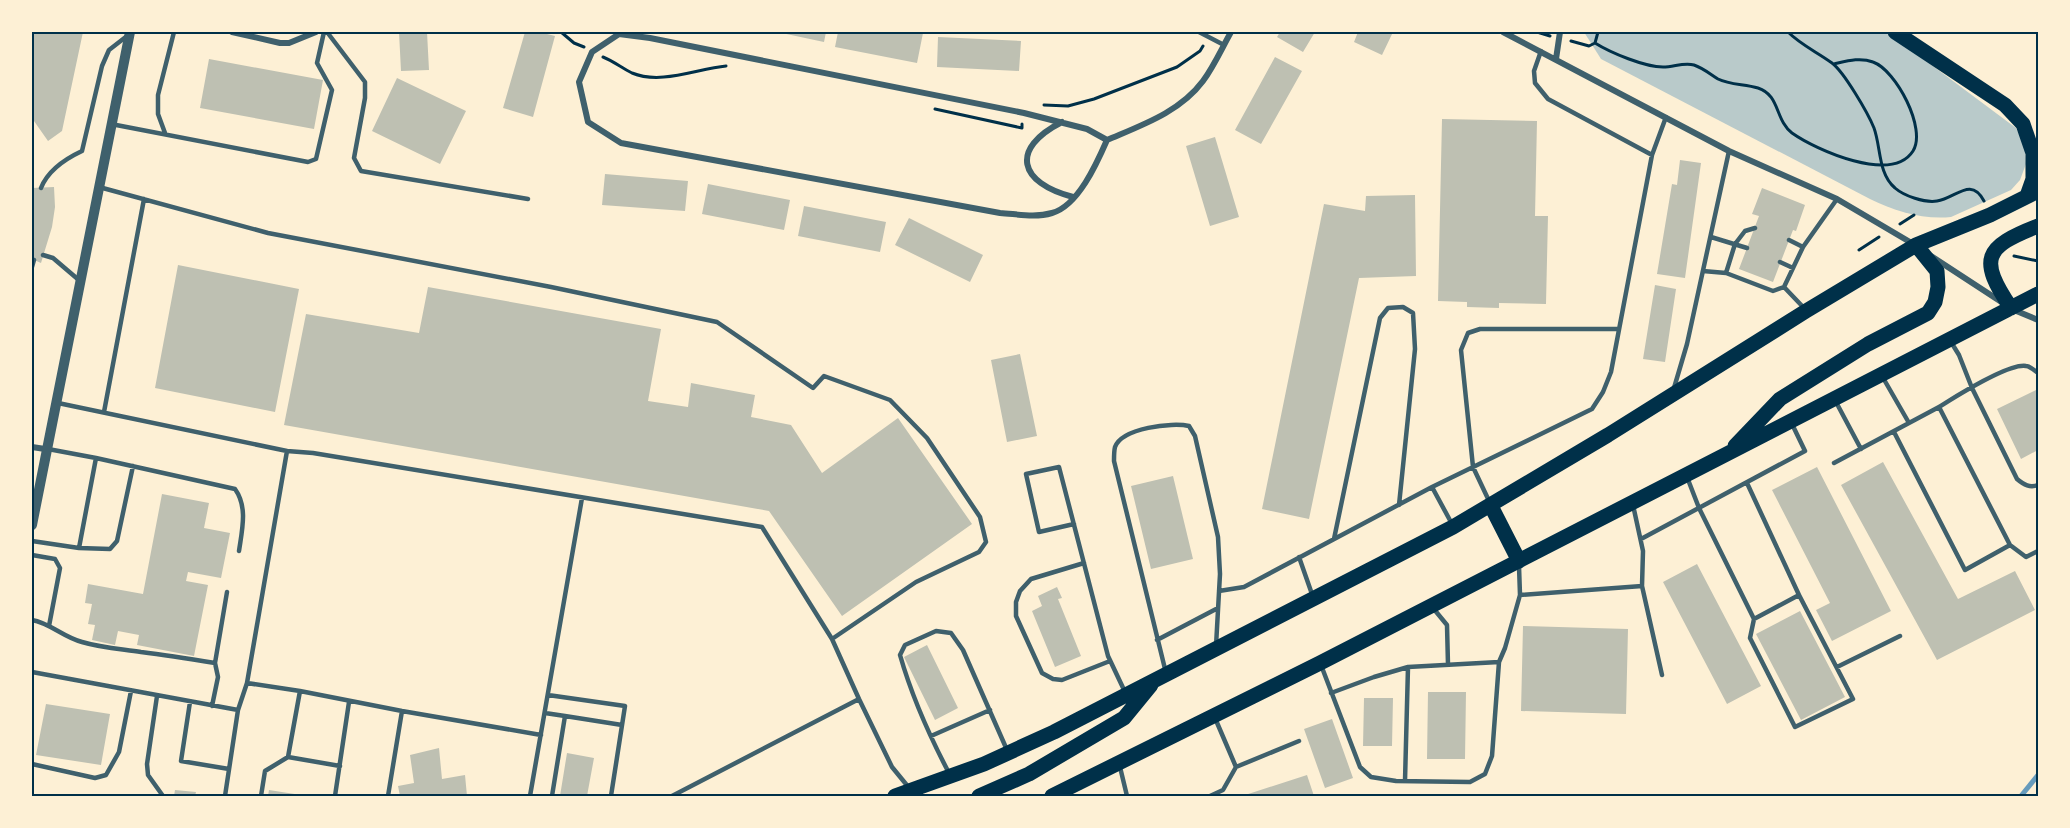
<svg xmlns="http://www.w3.org/2000/svg" width="2070" height="828" font-family="Helvetica,sans-serif">
	<style>
		.green { fill: #b9caca }
		.lines { fill: none; stroke-linecap: round; stroke-linejoin: round }
		.stream { stroke: #669bbc; stroke-width: 5 }
		.building { fill: #bec0b2 }
		.path { stroke: #003049; stroke-width: 3 }
		.service { stroke: #3f606c; stroke-width: 4.5 }
		.minor { stroke: #3f606c; stroke-width: 6 }
		.tertiary { stroke: #3f606c; stroke-width: 10 }
		.primary { stroke: #003049; stroke-width: 15 }
		.neatline { fill: none; stroke: #003049; stroke-width: 2 }
	</style>
	<rect width="100%" height="100%" fill="#fdf0d5"/>
	<path class="green" d="M1584,32H1883L1894,37L2016,128L2025,146L2026,164L2020,180L2011,190L1951,217C1924,220 1894,211 1870,199L1601,59Z"/>
	<g class="lines">
		<path class="stream" d="M2021,796L2038,775"/>
	</g>
	<path class="building" d="M32,32H83L62,131L48,141L34,121L32,123Z
		M399,32H427L429,70L401,71Z
		M525,32H539L555,36L533,117L503,108Z
		M777,32H826L824,42Z
		M838,32H913L923,33L917,63L835,47Z
		M1280,32H1315L1303,52L1277,37Z
		M1358,32H1393L1382,55L1354,42Z
		M938,37L1021,41L1019,71L937,67Z
		M1275,57L1302,71L1261,144L1235,130Z
		M209,59L323,80L314,129L200,108Z
		M397,78L466,111L440,164L372,131Z
		M1442,119L1537,121L1535,216H1548L1546,304L1499,303V308L1467,307V302L1438,301Z
		M1215,137L1239,217L1210,226L1186,146Z
		M1680,160L1701,163L1685,278L1657,274L1672,184L1677,185Z
		M605,174L688,181L685,211L602,205Z
		M708,184L790,200L784,230L702,214Z
		M54,187L55,207L52,227L41,263L32,259V188Z
		M1762,188L1805,205L1796,231L1793,230L1773,282L1739,269L1759,216L1752,214Z
		M1415,195L1416,276L1359,278L1309,519L1262,509L1324,204L1365,211L1366,196Z
		M804,206L886,222L880,252L798,236Z
		M909,218L983,255L970,282L895,245Z
		M178,265L299,289L275,412L155,388Z
		M1655,285L1676,289L1665,362L1643,359Z
		M428,287L661,329L648,401L688,407L691,383L755,395L751,417L791,425L822,473L898,418L972,524L842,616L769,511L284,425L306,314L419,333Z
		M1020,354L1037,436L1007,442L991,360Z
		M2038,389V450L2021,459L1997,409Z
		M1883,462L1958,599L2015,571L2035,610L1937,660L1841,485Z
		M1817,467L1891,611L1832,641L1816,610L1830,603L1772,490Z
		M1173,476L1193,559L1151,569L1131,486Z
		M162,494L209,503L204,528L230,533L221,578L188,572L186,581L208,585L194,656L137,645L139,635L118,631L115,645L92,640L95,625L88,624L92,604L85,603L88,584L143,594Z
		M1697,564L1761,686L1727,704L1663,582Z
		M1057,587L1062,598L1058,599L1081,656L1055,667L1032,611L1042,606L1038,596Z
		M1800,611L1845,697L1801,720L1756,634Z
		M1523,626L1628,629L1626,714L1521,711Z
		M927,645L958,708L935,720L904,657Z
		M1428,692H1466L1465,759H1427Z
		M1364,698H1393L1392,746H1363Z
		M46,704L110,714L101,765L36,755Z
		M1332,719L1353,778L1325,788L1304,729Z
		M439,748L442,779L465,775L467,796H400L398,786L414,783L410,755Z
		M567,753L594,758L587,796H560Z
		M1307,775L1314,796H1242Z
		M175,790L196,792L195,796H174Z
		M269,790L301,795V796H268Z"/>
	<g class="lines">
		<path class="path" d="M561,32L574,43L584,47
			M1537,32L1550,36
			M1788,32C1801,45 1817,52 1832,63C1844,72 1868,113 1874,128C1881,147 1878,174 1895,188C1904,196 1925,203 1937,201C1956,198 1971,176 1984,201
			M1571,41L1589,46L1595,43L1598,32
			M1595,43C1611,53 1645,67 1663,67C1674,67 1684,62 1694,65C1703,68 1710,74 1718,79C1730,85 1745,84 1758,88C1780,95 1775,120 1792,133C1816,150 1892,184 1913,151C1927,129 1896,70 1873,62C1860,57 1847,61 1834,64
			M603,57C613,61 622,68 632,73C661,85 696,69 726,66
			M1044,105L1068,106L1094,99L1177,67L1200,51L1203,46
			M935,109L1022,128V124
			M1900,224L1914,215
			M1859,250L1879,237
			M2014,256L2038,261"/>
		<path class="service" d="M327,32L365,82V98L354,158L361,171L528,199
			M1199,32L1224,45
			M1541,51L1534,71L1535,83L1548,99L1652,155
			M111,124L308,162L316,159L332,90L317,63L324,32
			M165,133L158,114V95L174,32
			M99,187L268,233L551,287L717,322L813,388L824,376L890,400L927,438L980,517L986,542L979,552L916,582L832,639
			M41,188C48,170 65,159 82,151L102,66L109,50L127,36
			M1755,228L1745,231L1735,244L1726,273L1773,291L1784,287
			M1711,237L1747,248
			M1789,240L1803,247
			M43,255L53,258L80,281
			M1780,262L1793,268
			M32,267L34,260
			M1703,271L1726,273
			M1804,308L1784,287L1803,247L1837,199
			M1951,342L1959,355L1972,388L2017,479C2024,485 2030,488 2038,485
			M1882,376L1909,423
			M1674,388L1687,344L1729,151
			M1836,402L1861,449
			M58,403L287,451
			M1939,407C1955,397 2008,363 2026,366C2030,366 2035,371 2038,373
			M104,412L144,199
			M1894,432L1965,570L2010,545
			M48,449L96,458L235,489C248,507 242,530 239,551
			M1834,463L1939,407L2010,545L2026,557L2038,551
			M1687,477L1699,508L1754,619L1799,595L1747,483
			M1432,487L1452,524
			M1490,503L1473,467L1461,350L1468,333L1480,329H1619
			M1074,524L1039,532L1026,474L1059,467L1108,656L1125,692
			M1334,539L1380,318L1388,308L1403,307L1413,313L1415,349L1399,505
			M1641,539L1805,451L1792,424
			M32,541L79,548L110,549L117,541L133,466
			M79,548L96,458
			M32,555L55,559L60,568L49,626
			M1299,557L1313,597
			M1084,563L1031,579L1020,591L1016,602V616L1042,673L1053,679L1062,680L1110,661
			M1642,586L1662,675
			M1219,591L1244,587L1432,487L1592,409L1603,392L1611,372L1652,155L1666,117
			M1520,595L1642,586L1643,551L1633,505
			M1433,608L1447,625L1448,665
			M1754,619L1750,638L1795,727L1853,699L1799,595
			M32,620C50,623 63,637 82,642C102,648 121,649 141,652C166,655 191,659 215,663
			M1157,640L1218,608
			M1321,665L1360,767L1371,777L1396,781L1470,782L1485,774L1492,756L1499,662L1505,648L1520,595L1519,566
			M1837,667L1900,636
			M32,672L238,710
			M1166,673L1114,461C1114,457 1114,451 1115,447C1122,428 1172,422 1189,426L1195,436L1218,537L1220,574L1216,646
			M247,683L300,691L402,711L541,735
			M1331,693L1374,677L1408,667L1499,662
			M548,695L625,706L611,796
			M157,696L147,764L148,775L163,796
			M190,702L181,761L229,769
			M212,706L218,677L215,663L227,592
			M545,713L565,716
			M1215,718L1236,767L1299,741
			M931,736L990,710
			M288,757L300,691
			M32,764L95,778L106,775L119,752L131,691
			M1120,767L1127,796
			M949,773C929,735 912,697 900,655L905,645L936,631L951,633L963,650L1007,750
			M1405,781L1408,667
			M225,796L238,710L247,683L287,451L313,453L762,527L832,639L859,699L892,767L910,789
			M261,796L265,771L288,757L340,766
			M335,796L349,702
			M388,796L402,711
			M530,796L582,498
			M552,796L565,716L622,725
			M672,796L859,699
			M1210,796L1223,790L1236,767"/>
		<path class="minor" d="M232,32L280,43H289L316,32
			M1503,32L1729,151L1837,199L1915,245
			M619,34L650,38L1024,113L1087,129L1107,140C1097,163 1078,206 1052,213C1035,218 1017,214 1000,213L621,143L588,122L579,82L592,52Z
			M1556,59L1560,32
			M1062,122C1009,149 1019,183 1073,197
			M1107,140C1142,125 1180,112 1203,81C1214,66 1222,48 1231,32
			M1931,256L2003,303
			M2014,310L2038,320
			M32,447L45,449"/>
		<path class="tertiary" d="M32,525L130,32"/>
		<path class="primary" d="M1895,32L2005,105L2023,124L2033,153V179L2027,196
			M2011,308C1978,259 1984,247 2038,226
			M1735,446L1780,399L1868,344L1928,313L1935,302L1938,287L1937,271L1916,245
			M1491,506L1519,561
			M895,796L984,764L1054,732L1453,527L1608,435L1806,311L1916,245L1990,215L2038,191
			M979,796L1029,774L1124,718L1151,685
			M1052,796L1320,663L2038,294"/>
	</g>
	<rect width="2070" height="828" fill="none" stroke="#fdf0d5" stroke-width="66"/>
	<rect x="33" y="33" width="2004" height="762" class="neatline"/>
</svg>
